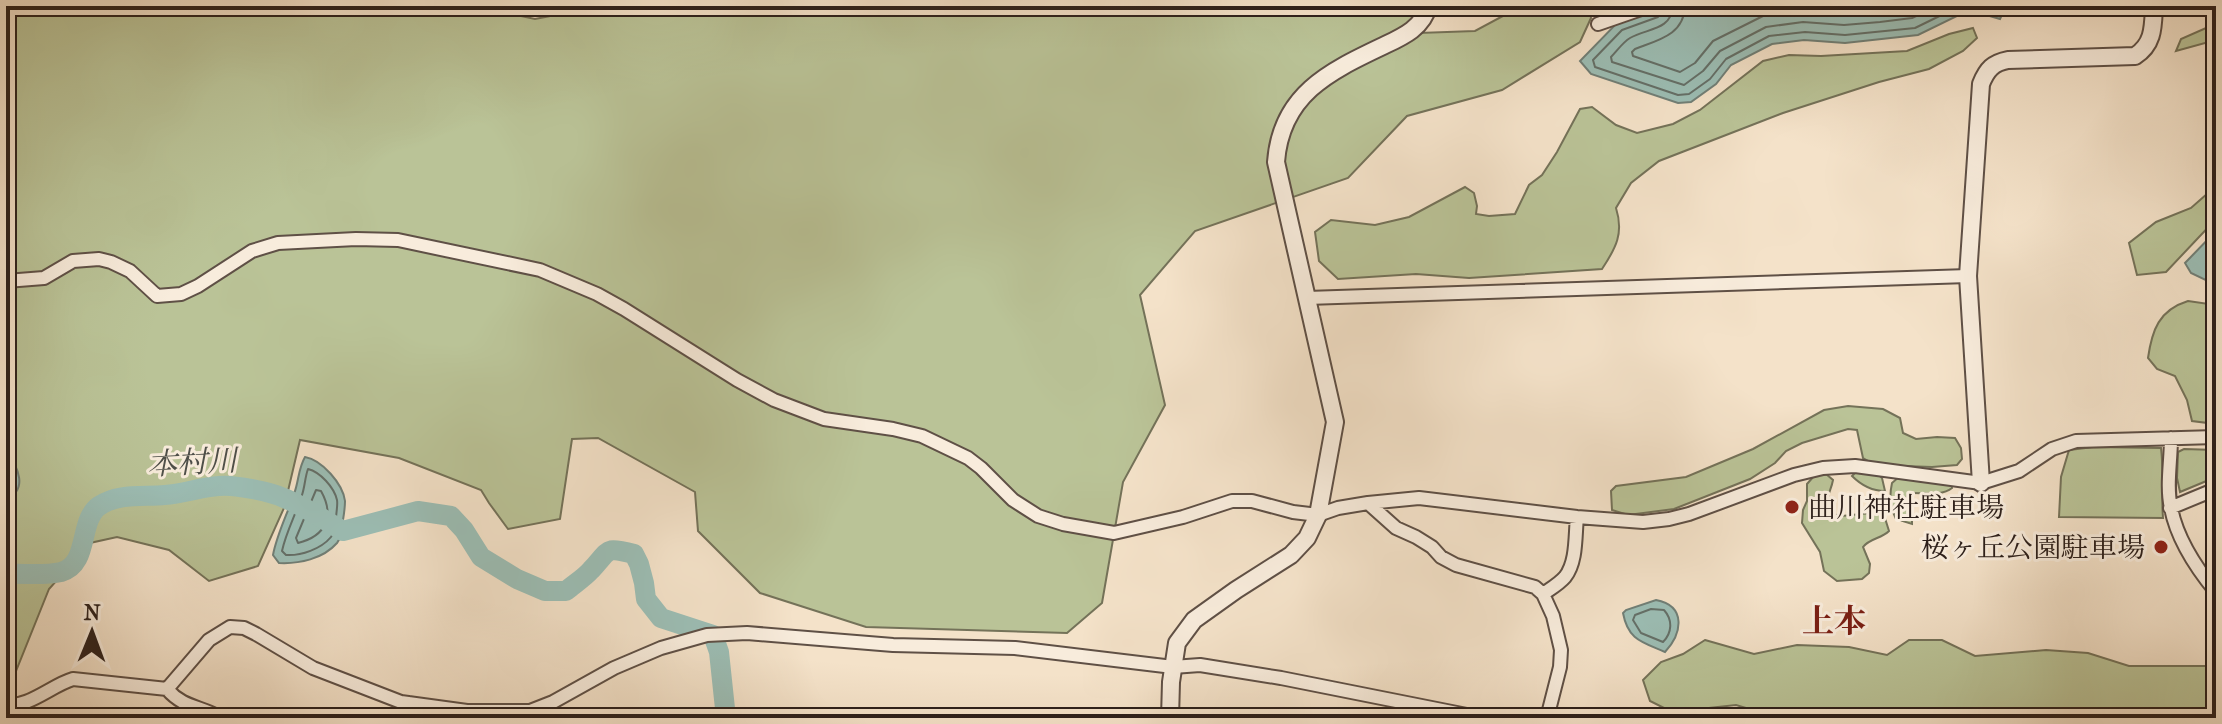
<svg xmlns="http://www.w3.org/2000/svg" width="2222" height="724" font-family="'IM FELL French Canon','Noto Serif JP',serif">
	<style>
		.green { fill: #bac397; stroke: #747259; stroke-width: 2 }
		.water { fill: #9cbeb5; stroke: #707f77; stroke-width: 2 }
		.lines { fill: none; stroke-linecap: round; stroke-linejoin: round }
		.shore { stroke: #646f68; stroke-width: 2 }
		.stream { stroke: #707f77; stroke-width: 3 }
		.river { stroke: #9cbeb5; stroke-width: 20 }
		.minor-casing { stroke: #5f5046; stroke-width: 16 }
		.tertiary-casing { stroke: #5f5046; stroke-width: 20 }
		.minor { stroke: #f8ecdc; stroke-width: 12 }
		.tertiary { stroke: #f8ecdc; stroke-width: 16 }
		.poi-dot { fill: #8f2418; stroke: #f8ecdc; stroke-width: 3 }
		.labels { text-anchor: middle; dominant-baseline: central; stroke-width: 6; stroke-linejoin: round; paint-order: stroke }
		.poi-label { font-size: 28px; fill: #2d201b; stroke: #f8ecdc; text-anchor: start }
		.water-label { font-size: 30px; font-style: italic; fill: #4e4f49; stroke: #f8ecdc }
		.quarter-label { font-size: 32px; font-weight: bold; fill: #7a1f14; stroke: #f8ecdc }
	</style>
	<rect width="100%" height="100%" fill="#f4e2c9"/>
	<filter id="stains"><feTurbulence type="fractalNoise" baseFrequency=".0025" numOctaves="4"/><feColorMatrix values="0 0 0 0 .2 0 0 0 0 .09 0 0 0 0 .02 0 0 0 .5 -.17"/></filter>
	<radialGradient id="worn" r=".72"><stop offset=".6" stop-color="#630" stop-opacity="0"/><stop offset="1" stop-color="#630" stop-opacity=".3"/></radialGradient>
	<path class="green" d="M6,6H422L444,12L473,6L535,19L576,11L580,6H1416L1419,33L1475,31L1516,9L1517,6H1589L1591,18L1580,42L1502,90L1407,116L1348,178L1195,231L1140,295L1165,405L1123,482L1102,603L1067,633L866,627L760,593L698,531L695,492L598,438L572,439L560,519L508,529L489,503L481,490L399,458L300,440L284,508L258,566L209,581L169,550L117,537L90,543L49,589L14,676L6,680Z
		M2216,27V40L2176,51L2181,39L2206,28Z
		M1973,28L1977,38L1963,51L1929,69L1879,82L1783,113L1659,161L1631,183L1616,208C1624,233 1616,248 1602,269L1469,278L1416,274L1338,279L1319,261L1315,232L1331,220L1375,225L1409,217L1465,187L1474,193L1477,206L1476,214L1489,216L1515,214L1529,185L1542,175L1557,152L1580,109L1592,107L1616,125L1637,133L1673,124L1700,110L1763,61L1789,55L1821,56L1907,51L1949,34Z
		M2216,186V219L2166,272L2137,275L2129,243L2156,222L2191,208Z
		M2188,301L2216,305V424L2192,421L2187,400L2175,376L2157,369L2148,358C2152,330 2159,310 2188,301Z
		M1848,406L1883,409L1900,418L1903,433L1916,439L1937,437L1955,438L1961,448L1962,459L1957,465L1932,467L1875,465L1863,458L1857,430L1848,429L1802,443L1786,451L1775,463L1750,479L1674,509L1628,515L1612,510L1611,491L1616,486L1686,477L1753,449L1824,410Z
		M2094,447L2161,448C2164,471 2161,494 2163,518L2059,517L2061,477L2069,450Z
		M2184,449L2216,450V477L2180,492L2177,478L2178,452Z
		M1865,471L1876,472L1882,478L1885,491C1872,491 1861,485 1852,476L1855,473Z
		M1826,474L1833,480C1831,492 1824,499 1828,512C1847,522 1866,508 1884,515L1889,531C1881,539 1870,538 1863,547L1870,564L1869,573L1862,579L1837,581L1824,571L1820,552L1802,523L1803,510L1807,501V484L1814,476Z
		M1900,476L1951,482L1952,488C1941,497 1922,492 1908,493L1905,502L1912,514V524L1896,519C1890,506 1889,497 1892,483Z
		M1705,640L1754,654L1797,645L1849,647L1887,655L1909,640H1942L1975,656L2046,650L2088,653L2129,666H2207L2216,660V709L2164,710L2139,718H1780L1736,705L1672,712L1650,701L1643,680L1661,662L1683,654Z"/>
	<path class="water" d="M1664,6H2006L2000,19L1969,10L1918,35L1845,43L1804,40L1772,44L1731,65L1716,84L1691,102L1678,103L1591,74L1580,61L1617,23Z
		M2216,231V285L2191,273L2185,263Z
		M6,453C19,467 28,490 6,499Z
		M305,457C322,460 343,484 345,501C345,507 344,514 343,520C343,528 342,537 337,543C323,559 299,564 279,563L273,555C277,534 287,515 294,494C299,481 298,469 305,457Z
		M1656,600C1687,606 1682,634 1665,652C1642,642 1628,640 1623,613L1626,610Z"/>
	<g class="lines">
		<path class="shore" d="M1663,6L1662,12L1658,17L1622,30L1593,60L1595,67L1678,95L1689,94L1710,79L1726,59L1769,36L1805,32L1845,35L1915,28L1960,6
			M1673,6C1671,31 1647,28 1630,38C1623,42 1617,51 1611,57L1612,62L1684,85L1703,71L1720,51L1766,27L1803,22L1844,25L1880,22L1912,18L1937,6
			M1685,6C1684,35 1658,40 1635,49L1632,52L1633,56L1680,72L1695,63L1713,41L1765,15L1802,10L1845,13L1910,6
			M308,469C320,472 334,487 337,500C338,505 336,513 336,519C335,525 335,532 331,537C321,549 301,556 286,555L282,551C286,532 296,514 302,495C305,486 305,477 308,469Z
			M316,490L321,491C335,516 326,536 298,543L296,538Z
			M1651,609L1664,610C1673,620 1672,633 1663,642L1641,633L1633,620L1635,615Z"/>
		<path class="stream" d="M2210,6L2216,9"/>
		<path class="river" d="M6,574C24,573 43,576 61,572C90,564 78,521 99,506C118,493 143,497 165,495C183,494 201,487 219,486C233,484 271,492 284,498C304,506 324,520 343,531L418,511L451,516L464,530L481,557L517,579L545,591H566C574,584 584,578 591,570C610,550 604,546 634,554L639,564L644,583L646,599L661,618L713,635L719,652L726,718"/>
		<defs>
			<path id="minor" d="M1598,24L1650,6
				M6,281L44,278L73,261L99,259L111,262L130,271L157,296L181,294L198,286L252,251L278,243L356,239L398,240L540,270L597,294L624,309L737,380L774,400L824,419L893,429L922,436L968,458L981,468L1013,500L1038,516L1063,524L1114,533L1183,517L1232,501H1252L1293,512L1318,515L1338,508L1368,503L1419,498L1577,517L1643,522L1669,519L1689,514L1794,475L1823,468L1855,466L1981,483L2019,471L2052,449L2076,441L2216,437
				M1307,298L1968,276
				M2171,438C2171,461 2166,486 2171,508C2177,539 2197,569 2216,592
				M1368,503L1396,528L1416,537L1432,547L1441,557L1456,565L1535,587L1543,594L1553,616L1561,650L1560,667L1547,718
				M2170,508L2216,489
				M1543,594C1550,589 1559,584 1565,577C1577,562 1575,536 1577,517
				M167,689C183,708 201,706 221,718
				M6,704C27,709 52,685 73,679L167,689L209,640L230,627L244,628L256,634L313,668L401,702L467,711H530L553,702L614,668L661,648L707,635L747,633L893,645L1015,648L1173,667L1200,665L1281,678L1482,718
				M392,718L409,703"/>
			<path id="tertiary" d="M1981,483L1968,276L1981,84C1987,69 1993,63 2008,60L2135,56C2154,44 2153,26 2154,6
				M1170,718L1171,682L1177,643L1194,620L1236,590L1291,555L1307,538L1318,515L1335,422L1276,162C1281,95 1328,72 1383,46C1402,37 1423,28 1428,6"/>
		</defs>
		<use href="#minor" class="minor-casing"/>
		<use href="#tertiary" class="tertiary-casing"/>
		<use href="#minor" class="minor"/>
		<use href="#tertiary" class="tertiary"/>
	</g>
	<g class="poi-dot">
		<circle cx="1792" cy="507" r="8"/>
		<circle cx="2161" cy="547" r="8"/>
	</g>
	<g class="labels">
		<g class="poi-label">
			<text x="1808" y="507">曲川神社駐車場</text>
			<text x="2145" y="547" text-anchor="end">桜ヶ丘公園駐車場</text>
		</g>
		<g class="water-label">
			<text transform="translate(192 463) rotate(-3)">本村川</text>
		</g>
		<g class="quarter-label">
			<text x="1834" y="621">上本</text>
		</g>
	</g>
	<rect width="2222" height="724" fill="none" stroke="#f4e2c9" stroke-width="32"/>
	<rect x="8" y="8" width="2206" height="708" fill="none" stroke="#2d201b" stroke-width="4"/>
	<rect x="16" y="16" width="2190" height="692" fill="none" stroke="#2d201b" stroke-width="2"/>
	<g transform="translate(92 632) rotate(1)" stroke="#f8ecdc" stroke-width="6" paint-order="stroke">
	<path d="M0-6L14 30L0 20L-14 30Z" fill="#2d201b"/>
	<text y="-12" font-size="22" font-weight="bold" text-anchor="middle" fill="#2d201b">N</text>
	</g>
	<rect width="100%" height="100%" filter="url(#stains)"/>
	<rect width="100%" height="100%" fill="url(#worn)"/>
</svg>
